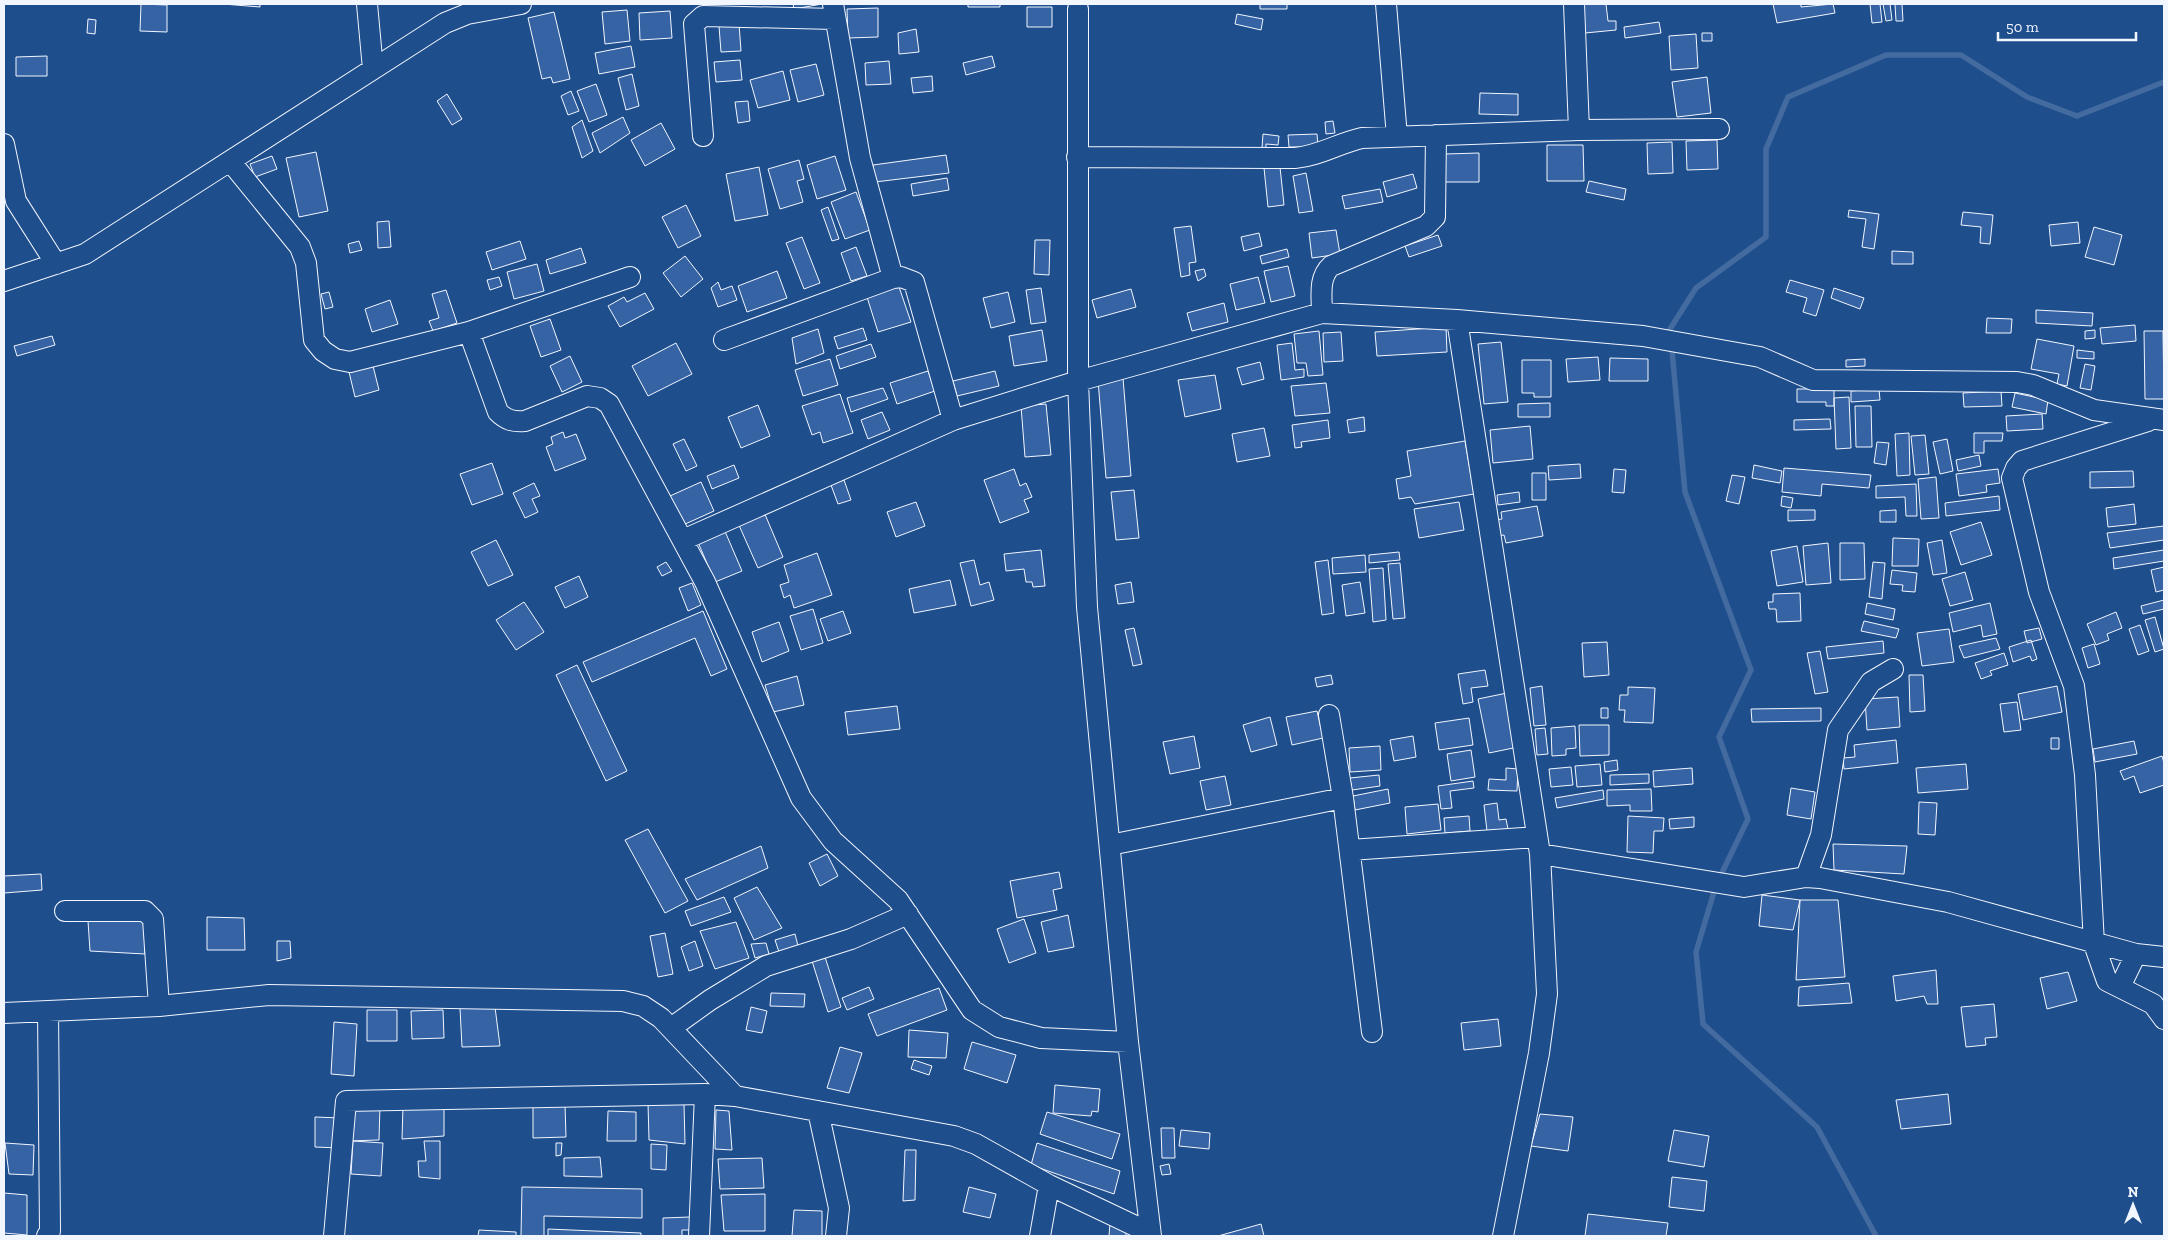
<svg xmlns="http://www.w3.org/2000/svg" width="2168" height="1240" font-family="'Zilla Slab',serif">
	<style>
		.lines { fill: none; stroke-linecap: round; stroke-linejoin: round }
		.stream { stroke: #446ba0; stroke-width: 5.5 }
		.building { fill: #3563a3; stroke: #f2f6ff }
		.minor-casing { stroke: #f2f6ff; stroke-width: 22 }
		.minor { stroke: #1f4e8c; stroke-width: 20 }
	</style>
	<rect width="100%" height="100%" fill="#1f4e8c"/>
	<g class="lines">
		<path class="stream" d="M1876,1236L1817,1127L1703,1024L1696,952L1716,885L1748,819L1719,737L1751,670L1685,492L1670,329L1696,288L1766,237V149L1788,97L1886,55H1961L2027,97L2077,116L2164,82"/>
	</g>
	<path class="building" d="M141,4L167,5V32L140,31Z
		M223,4H260V7Z
		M793,4H822L794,9Z
		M968,4H1000V7H968Z
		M1260,4H1287V9H1260Z
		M1582,4H1606L1608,21H1616V30L1585,33Z
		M1773,4H1801V7L1833,4L1835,13L1777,23Z
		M1870,4H1880L1882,22L1872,23Z
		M1883,4H1890L1892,20L1886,21Z
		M1895,4H1902L1903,21H1896Z
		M1027,7H1052V27H1027Z
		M878,8V37L848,38L847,9Z
		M627,10L630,41L605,44L602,12Z
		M670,11L672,38L640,40L639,13Z
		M554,12L570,79L553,83L551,77L542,79L528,18Z
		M1237,14L1263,19L1261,30L1235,24Z
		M88,19L96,20L95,34L87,33Z
		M1659,22L1661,33L1625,38L1624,27Z
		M739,24L741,51L721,52L719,26Z
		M916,29L919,52L899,54L898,33Z
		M1702,33H1712V41H1702Z
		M1696,34L1698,68L1671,70L1669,36Z
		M631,46L635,67L599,74L595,53Z
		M47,56V76H16V57Z
		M992,56L995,67L966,75L963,63Z
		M740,60L742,80L716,82L714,62Z
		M889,61L891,84L866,85L865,63Z
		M816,64L824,95L798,102L790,70Z
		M783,71L790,100L758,108L750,80Z
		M632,74L639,106L626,110L618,78Z
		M932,76L933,91L913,93L911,78Z
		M1707,77L1711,113L1677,117L1672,82Z
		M596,84L607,115L589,122L577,91Z
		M571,91L579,111L568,115L561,96Z
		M1480,93L1518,94V115L1479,114Z
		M447,94L462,119L452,125L437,101Z
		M748,101L750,121L738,123L735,102Z
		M623,117L630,133L600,153L592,133Z
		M582,120L593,151L582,158L572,127Z
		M1333,121L1335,133L1326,134L1325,122Z
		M661,123L675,149L645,166L631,140Z
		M1263,134L1279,136L1278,145L1266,144V148H1262Z
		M1317,134L1318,146L1303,150L1301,147H1289L1288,135Z
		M1717,140L1718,169L1687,170L1686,141Z
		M1672,142L1673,173L1648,174L1647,143Z
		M1547,145H1583L1584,181H1547Z
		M316,152L328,211L299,217L286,158Z
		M1479,153V182H1445V154Z
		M946,155L949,173L875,182L873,165Z
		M272,156L277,169L255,177L250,164Z
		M835,156L846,190L817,199L807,165Z
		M799,160L804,179L797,181L803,202L780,209L768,169Z
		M759,167L768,215L735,221L726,174Z
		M1280,167L1284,205L1268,207L1264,168Z
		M1306,173L1313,211L1299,213L1293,176Z
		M1413,174L1417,188L1387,197L1383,182Z
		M947,178L949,190L913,196L911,184Z
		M1589,181L1626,189L1624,200L1586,192Z
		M1380,189L1383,202L1345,209L1342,196Z
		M856,192L870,230L845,239L831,202Z
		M686,205L701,236L678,248L662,217Z
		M828,207L839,239L832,241L821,210Z
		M1849,210L1879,214L1874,249L1862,247L1866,219L1848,217Z
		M1963,212L1993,215L1990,244L1980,243L1981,227L1961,225Z
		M389,221L391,247L378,248L377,222Z
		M2078,222L2080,243L2051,246L2049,225Z
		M1191,226L1196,262L1189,263L1190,275L1181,277L1174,228Z
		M2094,227L2122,235L2114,265L2085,257Z
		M1336,230L1340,254L1312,258L1309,233Z
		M1259,233L1262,246L1244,251L1241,237Z
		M1438,235L1442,246L1409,257L1405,246Z
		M802,237L820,283L804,289L786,243Z
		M1035,240H1050L1049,275L1034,274Z
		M359,241L362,250L350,253L348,244Z
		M520,241L526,259L492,270L486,252Z
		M856,247L867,276L851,281L841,253Z
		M581,248L586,263L550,274L546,260Z
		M1287,249L1289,257L1262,264L1260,256Z
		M1892,251L1913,252V264H1892Z
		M685,256L703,279L681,297L663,273Z
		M537,264L544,291L514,299L507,272Z
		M1288,266L1295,296L1271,302L1264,271Z
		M1204,269L1206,276L1198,281L1195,271Z
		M777,271L787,298L747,312L738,286Z
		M499,277L502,286L490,290L487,280Z
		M1258,277L1265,303L1236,310L1230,284Z
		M1790,280L1824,290L1816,316L1803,312L1807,298L1786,292Z
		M718,282L721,290L732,286L737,300L718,307L711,288Z
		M899,287L911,322L878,332L867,297Z
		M1041,288L1046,322L1031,324L1026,290Z
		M1834,288L1864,298L1860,309L1831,298Z
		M1131,289L1136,307L1097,318L1092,300Z
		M446,290L457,323L433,331L429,321L439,318L432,294Z
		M329,292L333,307L325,309L321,294Z
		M1008,292L1015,322L991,328L983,298Z
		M645,293L654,309L620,327L608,306L624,297L627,302Z
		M390,300L398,324L372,332L365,309Z
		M1224,303L1228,322L1192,331L1187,313Z
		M2036,310L2093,313L2092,326L2036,323Z
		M1987,318L2012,319L2011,333H1986Z
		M550,319L561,350L541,357L530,326Z
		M2135,325L2136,341L2102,344L2100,328Z
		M1446,327L1447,352L1377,356L1375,332Z
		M863,328L867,340L838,349L834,337Z
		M818,329L824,353L796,364L792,338Z
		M1042,330L1047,361L1014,366L1009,336Z
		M2095,330V338L2085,339V331Z
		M1319,331L1323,375L1308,376L1306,363H1297L1294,334Z
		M2144,331H2163L2164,399H2145Z
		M1341,332L1343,361L1324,362L1323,333Z
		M52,336L55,345L17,356L14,346Z
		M2037,339L2074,346L2067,386L2057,384L2059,374L2031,369Z
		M1501,342L1508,402L1484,404L1478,344Z
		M676,343L692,374L648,396L632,366Z
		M1292,343L1295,370L1304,369V377L1281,380L1277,345Z
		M871,344L876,357L840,369L836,356Z
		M2077,350L2094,352V359L2077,358Z
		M570,356L582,382L562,392L550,366Z
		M1598,357L1600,380L1568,382L1566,359Z
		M1610,358L1648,359V381H1609Z
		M830,359L838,385L803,396L795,370Z
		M1865,359V366L1846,367V360Z
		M1522,360H1551V397H1534V393H1522Z
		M1260,362L1264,379L1242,385L1237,368Z
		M2085,364L2095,366L2091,390L2080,388Z
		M373,366L379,390L355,397L349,372Z
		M928,371L935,391L897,404L890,383Z
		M995,371L999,386L957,396L953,381Z
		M1215,375L1221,409L1185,417L1178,380Z
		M1123,378L1131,476L1106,478L1098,380Z
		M1326,383L1330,413L1295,416L1291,386Z
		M883,388L888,399L851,412L847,398Z
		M1797,389H1834V406H1826V402H1797Z
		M1879,389L1880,400L1851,402V391Z
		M2001,391L2002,406L1964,407L1963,393Z
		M2015,393L2048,400L2046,414L2012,407Z
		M840,394L853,433L823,443L820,432L812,435L802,406Z
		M1849,397L1851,448L1836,449L1834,398Z
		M1550,403V417H1518V404Z
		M1046,404L1051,455L1025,457L1021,406Z
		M758,405L770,436L741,448L728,417Z
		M1855,406H1871L1872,447H1856Z
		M882,412L890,430L868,439L861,420Z
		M2042,414L2043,429L2007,431L2006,416Z
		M1364,417L1365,431L1349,433L1347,420Z
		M1830,419L1831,429L1794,430V420Z
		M1328,420L1330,438L1301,442L1302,447L1295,448L1292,425Z
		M1530,426L1533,459L1493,463L1490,430Z
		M1264,428L1270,456L1237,462L1232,434Z
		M563,432L565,438L576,434L586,459L555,471L546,447L553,444L551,437Z
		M1909,433L1910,475L1897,476L1895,434Z
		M1974,433H2003L2002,441H1984V453H1974Z
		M1925,435L1929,474L1915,475L1911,436Z
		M684,439L697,466L686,471L673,444Z
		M1947,439L1953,471L1940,474L1933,442Z
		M1465,441L1474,494L1415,504L1411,497L1399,499L1396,479L1411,476L1407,451Z
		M1877,442L1889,443L1886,465L1874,463Z
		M1979,455L1981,466L1958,471L1956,460Z
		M492,463L503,494L472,505L460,474Z
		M1580,464L1581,478L1549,480L1548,466Z
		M734,465L739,478L712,489L707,476Z
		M1754,465L1782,471L1780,483L1752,478Z
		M1784,468L1871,475L1869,488L1822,484L1821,496L1782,492Z
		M1014,469L1020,486L1026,483L1032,497L1024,500L1029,512L1000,523L984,480Z
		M1614,469L1626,470L1624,493L1612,492Z
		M1998,469L2000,483L1986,485L1987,492L1959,496L1956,474Z
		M2133,471L2134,487L2090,488V472Z
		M1532,473H1546V500H1532Z
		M1732,475L1745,477L1739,504L1726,501Z
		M1936,477L1939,518L1921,519L1918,479Z
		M844,480L851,500L838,504L831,485Z
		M701,482L714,511L683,525L670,496Z
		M534,483L540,496L532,499L538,512L525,518L513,493Z
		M1916,484L1917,516H1906L1905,497L1876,498V486Z
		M1134,490L1139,538L1116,540L1111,492Z
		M1519,492L1520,502L1498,505L1497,495Z
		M1782,496L1793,498L1791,508L1781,506Z
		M1999,496L2000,510L1946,516L1945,503Z
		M916,502L925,526L896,537L887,512Z
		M1459,502L1464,530L1419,538L1414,509Z
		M2134,504L2136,524L2108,527L2106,508Z
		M1537,506L1543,536L1506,543L1504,535L1498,536L1495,520L1502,519L1501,512Z
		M1788,510H1815V520L1788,521Z
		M1896,510V522H1880V511Z
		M764,512L783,557L758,568L738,523Z
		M1981,522L1992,555L1961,565L1950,532Z
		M2164,526V540L2110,548L2107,533Z
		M724,529L742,571L715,582L697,540Z
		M1893,538L1919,539L1918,566H1892Z
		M496,540L513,575L488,586L471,552Z
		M1942,540L1947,573L1933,575L1927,543Z
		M1828,543L1831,583L1806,585L1803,546Z
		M1840,543H1864L1865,579L1840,580Z
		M1797,546L1803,582L1777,586L1771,551Z
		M1041,550L1045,586L1033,587L1032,582H1026L1024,569L1006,571L1004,554Z
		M2164,550V561L2114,569L2113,558Z
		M1399,552L1400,560L1369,563V555Z
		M817,553L832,595L794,608L790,595L784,598L780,585L789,582L784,565Z
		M1365,555L1366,572L1333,574L1332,558Z
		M974,560L980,585L989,582L994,600L971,606L960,563Z
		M1328,560L1334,613L1322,615L1315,562Z
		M666,562L672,571L662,576L657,567Z
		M1873,562L1885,563L1882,599L1869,597Z
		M1400,563L1405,618L1393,619L1388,564Z
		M2164,567V590L2156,592L2151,570Z
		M1383,568L1386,620L1373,622L1369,569Z
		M1892,570L1917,573L1915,592L1902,591L1903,585L1890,584Z
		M1965,572L1973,600L1950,606L1942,579Z
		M579,576L588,597L565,608L555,587Z
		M950,580L956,605L914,613L909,589Z
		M1131,582L1134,602L1118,604L1115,585Z
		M1360,582L1365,613L1346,616L1342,585Z
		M692,583L701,605L688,611L679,588Z
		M1800,593L1801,621L1777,622L1776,609H1769L1768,602H1773V594Z
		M2164,600V609L2143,614L2141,606Z
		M524,602L544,632L516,650L496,620Z
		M1867,603L1895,609L1893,620L1865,614Z
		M1990,603L1997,634L1983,637L1981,625L1953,632L1949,613Z
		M813,609L823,643L801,650L790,616Z
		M703,611L727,669L711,676L695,638L592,682L583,662Z
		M843,611L851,633L828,641L820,619Z
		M2116,612L2122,628L2107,634L2109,640L2096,645L2087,624Z
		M2155,617L2164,649L2155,652L2145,620Z
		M1864,621L1899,629L1896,638L1861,631Z
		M779,622L789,651L762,662L752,632Z
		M2140,625L2149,651L2138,655L2129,629Z
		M1134,628L1142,664L1133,666L1125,630Z
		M2039,628L2042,639L2027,643L2024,631Z
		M1949,629L1954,662L1922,666L1917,633Z
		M1996,638L2000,649L1964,658L1959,646Z
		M2031,640L2037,659L2032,661L2030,656L2013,662L2009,647Z
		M1883,641L1884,653L1828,659L1826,647Z
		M1607,642L1609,675L1584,677L1582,643Z
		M2094,644L2100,664L2088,668L2082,648Z
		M1820,651L1828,692L1815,694L1807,653Z
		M2004,653L2008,665L1990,671L1992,675L1981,679L1975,663Z
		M577,665L627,771L606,781L556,675Z
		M1485,670L1488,686L1471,688L1473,702L1463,704L1458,674Z
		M1331,675L1333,684L1317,687L1315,678Z
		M1909,675H1923L1925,711L1910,712Z
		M797,676L804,705L773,712L765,685Z
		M1542,686L1546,725L1534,726L1530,688Z
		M2057,686L2062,712L2023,720L2018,694Z
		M1628,687L1655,688L1653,723L1624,722L1625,710H1619L1620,695H1628Z
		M1507,693L1518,747L1489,753L1478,699Z
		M1898,697L1900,727L1867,730L1865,699Z
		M2017,702L2021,730L2004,732L2000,704Z
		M897,706L900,729L848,735L845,712Z
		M1601,708H1608V718H1601Z
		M1821,708V721L1752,722L1751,709Z
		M1317,711L1323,738L1292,745L1286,717Z
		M1270,717L1277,745L1251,752L1243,725Z
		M1469,718L1473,745L1439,750L1435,723Z
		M1579,725H1609V755L1580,756Z
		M1575,726L1576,748L1566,749V755L1552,756L1551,728Z
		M1545,728L1548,754L1537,755L1535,729Z
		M1194,736L1200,768L1170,774L1163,742Z
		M1413,736L1416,757L1394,761L1390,740Z
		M2051,738H2059V749H2051Z
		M1896,740L1898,763L1844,769L1843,758L1855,757L1854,745Z
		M2134,741L2137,754L2095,762L2093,749Z
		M1380,746L1381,770L1350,772L1349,748Z
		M1471,750L1475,777L1451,781L1447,754Z
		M2162,756L2164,763V785L2140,793L2134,776L2124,780L2120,771Z
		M1617,760L1618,770L1605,772L1604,762Z
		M1600,764L1602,785L1577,787L1575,766Z
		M1966,764L1968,789L1918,793L1916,768Z
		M1571,767L1573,785L1551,787L1549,769Z
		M1506,768L1518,769L1517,791L1488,790L1489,779L1506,780Z
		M1692,768L1693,784L1654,787L1653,771Z
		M1649,774V783L1610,785V775Z
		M1379,775L1380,786L1352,790L1350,778Z
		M1225,776L1231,805L1206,810L1200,781Z
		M1473,781L1474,788L1450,791L1452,808L1441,809L1438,786Z
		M1791,788L1815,792L1811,819L1787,815Z
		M1388,789L1390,803L1355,810L1353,796Z
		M1651,789L1652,811H1630V805L1607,806V790Z
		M1603,790L1604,799L1557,808L1555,798Z
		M1919,802L1937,803L1935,835L1918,834Z
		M1497,803L1499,820L1506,819L1508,829L1487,831L1484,805Z
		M1438,804L1441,830L1407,834L1405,807Z
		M1469,816L1470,831L1445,833L1444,818Z
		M1628,816L1664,818L1663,831H1654L1653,853L1627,852Z
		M1694,817V827L1670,829L1669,819Z
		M648,829L688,901L665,913L625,840Z
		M1833,844L1907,846L1904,874L1834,870Z
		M761,846L768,868L697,900L685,879Z
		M827,854L838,876L820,886L809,863Z
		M1059,872L1062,888L1053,890L1057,910L1017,918L1010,881Z
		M41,874L42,890L4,893V876Z
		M757,887L782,928L754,940L734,898Z
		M1762,895L1800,900L1793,930L1759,926Z
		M724,897L731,912L691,926L685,911Z
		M1800,900H1838L1845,977L1796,980Z
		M1068,915L1074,947L1048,952L1041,922Z
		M207,917L244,918L245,950H207Z
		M1024,919L1036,953L1009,963L997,929Z
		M144,920L145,954L90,951L88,921Z
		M736,922L749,958L715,969L700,931Z
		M665,933L673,974L658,977L650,936Z
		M795,934L798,946L779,952L775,940Z
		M277,941H290L291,958L277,961Z
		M695,941L703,966L689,971L681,947Z
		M766,943L769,954L755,958L751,944Z
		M825,957L841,1007L828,1012L812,961Z
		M1936,970L1938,1004H1927L1924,996L1896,1001L1893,976Z
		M2068,972L2077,1001L2047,1009L2040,978Z
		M1849,983L1852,1003L1798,1006L1799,987Z
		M869,987L874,999L847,1010L842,998Z
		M939,988L947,1010L877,1036L868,1014Z
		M771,993L805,994L804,1007L770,1006Z
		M1994,1004L1997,1037L1985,1038L1986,1045L1966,1047L1961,1007Z
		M495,1007L500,1046L462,1047L460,1008Z
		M751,1007L767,1011L762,1033L746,1030Z
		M367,1010H397V1041H367Z
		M443,1010L444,1038L412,1039L411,1011Z
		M1498,1019L1501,1046L1464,1050L1461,1023Z
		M334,1022L357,1024L354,1076L331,1074Z
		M909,1030L948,1033L946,1058L908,1057Z
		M972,1042L1016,1055L1007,1083L964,1069Z
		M840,1047L862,1053L849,1093L827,1088Z
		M914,1060L932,1066L929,1075L911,1069Z
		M1055,1085L1100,1089L1098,1112L1092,1111L1091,1116L1053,1113Z
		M1948,1094L1951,1124L1901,1129L1896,1100Z
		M648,1103L684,1104L685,1144L649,1140Z
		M444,1104V1136L402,1139L403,1106Z
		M349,1105H380L379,1140L347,1141Z
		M533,1105H565L566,1137L533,1138Z
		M716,1110L729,1111L732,1150L715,1149Z
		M608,1111L636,1112V1141H607Z
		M1047,1112L1120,1134L1112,1159L1040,1134Z
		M1540,1114L1573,1117L1568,1151L1531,1146Z
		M315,1117L341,1118L339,1148L315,1147Z
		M1161,1128H1174L1175,1158H1162Z
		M1181,1130L1210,1133L1209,1149L1179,1146Z
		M1674,1130L1709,1136L1704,1167L1668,1161Z
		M353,1141L383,1143L381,1176L351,1174Z
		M424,1141H440V1179L419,1177L418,1161H426Z
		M5,1143L34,1145L33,1175L9,1174Z
		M556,1143H562L561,1155L556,1156Z
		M1037,1143L1120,1171L1114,1194L1031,1165Z
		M651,1144L667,1145L666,1170L651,1169Z
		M905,1150H916L915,1200L903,1201Z
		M600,1157L602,1177L564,1176V1158Z
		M762,1158L764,1188L720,1189L718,1159Z
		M1169,1164L1171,1174L1162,1175L1160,1166Z
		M1672,1177L1707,1181L1704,1211L1669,1207Z
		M522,1187L642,1189V1218L544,1216V1236H521Z
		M969,1187L996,1194L990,1218L963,1212Z
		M4,1193L27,1195V1235L4,1233Z
		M765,1194V1231H724L721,1195Z
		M794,1210L822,1211V1236H792Z
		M1588,1214L1668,1223L1666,1236H1585Z
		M690,1217V1230H682V1236H663V1218Z
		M1110,1223L1126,1230V1236H1109Z
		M1261,1224L1264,1236H1218Z
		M548,1229L641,1233V1236H548Z
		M479,1230L516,1232V1236H478Z"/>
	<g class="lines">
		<defs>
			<path id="minor" d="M367,4L373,69
				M833,4L860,158L893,278
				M1386,4L1397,137
				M1574,4L1579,130
				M1078,9V381L1087,607L1128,1042L1151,1236
				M703,136L694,24L703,16L835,19
				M4,144L16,201L56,264
				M1077,157L1295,158C1319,156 1339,143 1362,138L1579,130L1719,129
				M230,161L300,247L306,263L314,340L323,351L335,359L350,362L469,332L630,277
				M4,281L85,254L445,23L467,14L521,4
				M1322,313C1322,297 1318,278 1331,266L1426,226L1435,217L1436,135
				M1457,320L1540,854L1547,994L1539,1053L1503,1236
				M469,332L498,412C506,420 513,422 525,421L587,396L600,398L609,404L705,582L801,798L833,841L898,900L972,1010L999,1027L1041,1038L1128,1042
				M724,340L893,278L901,277L914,282L953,420
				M2148,421L2022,461L2016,468L2012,478L2039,592L2074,686L2085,775L2094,944L2107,981L2153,1004L2164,1019
				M683,540L953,420L1078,381L1322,313L1457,320L1643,336L1760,357L1813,380L2017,382L2033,385L2094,410L2164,420
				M1329,715L1343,798L1372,1032
				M1110,845L1343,798
				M1350,850L1537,837
				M1540,854L1744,887L1806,877L1820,878L1948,902L2136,954L2164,957
				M1806,877L1821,835L1838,730L1871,682L1893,669
				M65,911H145L153,919L159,1006
				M2120,987L2136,954
				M4,1013L159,1006L269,995L623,1001L643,1006L661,1018L735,1096
				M671,1028L710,1000L766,966L851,939L908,914
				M818,1111L839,1208L836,1236
				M47,1236L50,1231L48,1011
				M334,1236L346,1101L705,1094L735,1096L954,1136L976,1144L1049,1185L1150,1233
				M699,1236L705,1094
				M1040,1236L1049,1185"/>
		</defs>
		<use href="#minor" class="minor-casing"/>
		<use href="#minor" class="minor"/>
	</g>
	<rect width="2168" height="1240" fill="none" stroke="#f2f6ff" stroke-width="10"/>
	<g transform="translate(2133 1205)" stroke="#1f4e8c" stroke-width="4" paint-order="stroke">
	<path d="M0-4L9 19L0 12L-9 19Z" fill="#f2f6ff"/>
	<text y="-8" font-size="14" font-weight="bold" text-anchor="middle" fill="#f2f6ff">N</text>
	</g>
	<path d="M1998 32v8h138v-8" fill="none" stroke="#f2f6ff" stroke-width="2.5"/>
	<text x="2006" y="32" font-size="15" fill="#f2f6ff" stroke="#1f4e8c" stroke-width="4" paint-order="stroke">50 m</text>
</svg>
